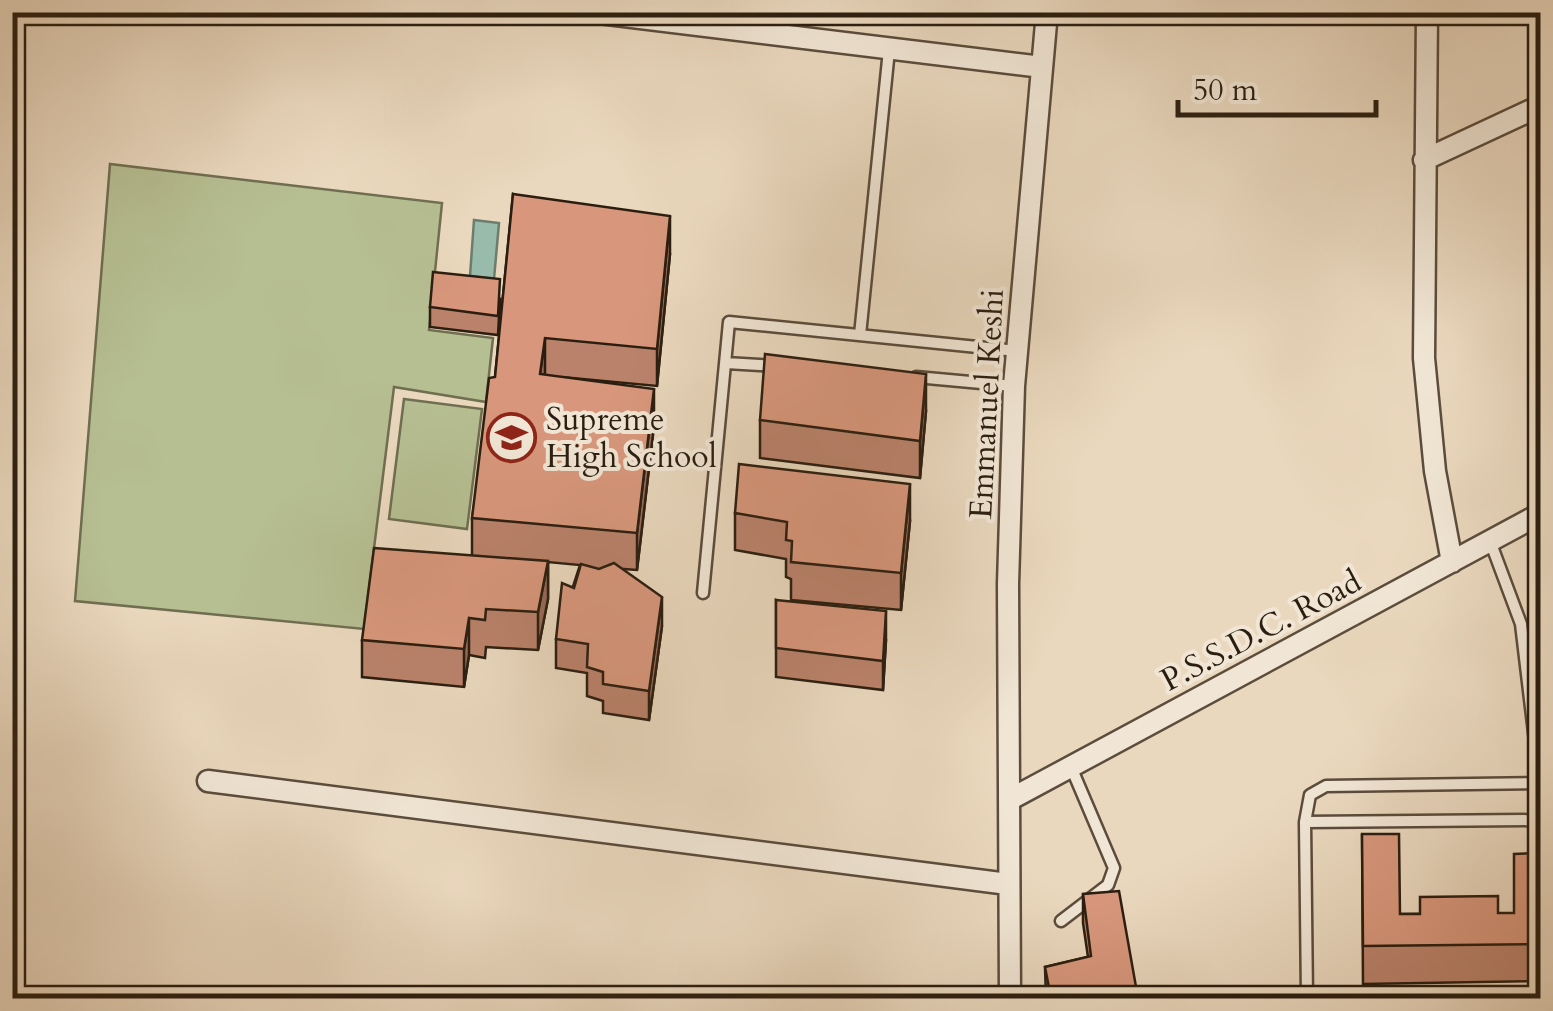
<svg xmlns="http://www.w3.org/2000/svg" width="1553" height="1011" font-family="Cardo,serif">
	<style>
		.green { fill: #b6bf92; stroke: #706e51; stroke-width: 2.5 }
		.water { fill: #99bbab; stroke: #6d7c6d; stroke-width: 2.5 }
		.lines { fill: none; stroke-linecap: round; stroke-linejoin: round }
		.service-casing { stroke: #5b4c3c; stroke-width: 15 }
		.minor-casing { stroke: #5b4c3c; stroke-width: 25 }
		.service { stroke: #f1e6d5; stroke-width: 10 }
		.minor { stroke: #f1e6d5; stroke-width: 20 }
		.wall { fill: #ba826b; stroke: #2b1e10; stroke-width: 2.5 }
		.shaded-wall { fill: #976a57; stroke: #2b1e10; stroke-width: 2.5 }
		.building { fill: #d8977c; stroke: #2b1e10; stroke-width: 2.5 }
		.labels { text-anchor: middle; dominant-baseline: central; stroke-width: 8; stroke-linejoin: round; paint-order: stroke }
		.street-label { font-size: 32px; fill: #2b1e10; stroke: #f1e6d5 }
		.poi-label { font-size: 32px; fill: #2b1e10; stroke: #f1e6d5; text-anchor: start }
	</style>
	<rect width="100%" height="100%" fill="#ead8be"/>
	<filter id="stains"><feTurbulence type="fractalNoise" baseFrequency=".002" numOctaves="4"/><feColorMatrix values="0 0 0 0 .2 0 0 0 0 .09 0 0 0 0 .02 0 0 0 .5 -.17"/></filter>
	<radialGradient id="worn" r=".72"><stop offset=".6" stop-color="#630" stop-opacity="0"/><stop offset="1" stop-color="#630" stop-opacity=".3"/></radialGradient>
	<path class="green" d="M110,164L442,203L429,330L493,338L486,402L394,387L364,629L75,601Z
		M404,399L482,409L467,529L389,519Z"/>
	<path class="water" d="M474,220L499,223L494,279L470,276Z"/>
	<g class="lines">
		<defs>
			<path id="service" d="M860,335L889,50
				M726,363L775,366
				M916,377L1014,386
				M1490,541L1521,624L1540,783
				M703,593L729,322L1017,351
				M1305,822L1540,820
				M1061,921L1108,885L1114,868L1071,767
				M1307,998L1305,822L1310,795L1326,786L1540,783"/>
			<path id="minor" d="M591,12L1042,67
				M1427,12L1424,358L1435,471L1452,562
				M1424,160L1540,106
				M208,781L1008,884
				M1009,800L1540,514
				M1010,998L1008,584L1014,386L1047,12"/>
		</defs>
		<use href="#service" class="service-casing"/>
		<use href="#minor" class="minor-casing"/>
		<use href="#service" class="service"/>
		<use href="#minor" class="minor"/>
	</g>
	<path class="wall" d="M513,194L670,254L657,386L561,377L654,426L637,570L623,569L662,626L649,720L603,713V701L587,696V673L556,668V639L580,565L548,562V599L538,650L486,647L485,658L469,655L464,687L362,677V640L472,555V518L495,377Z
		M500,299L498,335L430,327V307Z
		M926,411L920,478L760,458V420Z
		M735,513L910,521L901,610L791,600V579L786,577V559L735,550Z
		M776,600L886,640L883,690L776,677Z
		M1362,834L1400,914L1514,913L1540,853V981L1363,984Z
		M1083,894L1138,998H1046L1045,967L1088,957L1083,923Z"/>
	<path class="shaded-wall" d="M670,216V254L657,386V349Z
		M545,338V375L540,374Z
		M926,374V411L920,478V441Z
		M654,389V426L637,570V533Z
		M910,484V521L901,610V573Z
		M548,561V599L538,650V612Z
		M662,597V626L649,720V691Z
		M886,611V640L883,690V661Z
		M469,618V655L464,687V649Z"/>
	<path class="building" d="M513,194L670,216L657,349L545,338L540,374L654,389L637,533L472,518L489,378L495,377Z
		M433,272L500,279L498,316L430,307Z
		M765,354L926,374L920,441L760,420Z
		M739,464L910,484L901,573L791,562L792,541L786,540L787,522L735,513Z
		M374,548L548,561L538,612L486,609L485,620L469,618L464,649L362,640Z
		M614,563L662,597L649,691L603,684V672L587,667L588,644L556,639L562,583L574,588L581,564L599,569Z
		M776,600L886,611L883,661L776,648Z
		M1362,834H1399L1400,914H1420V897L1498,896V913H1514V854L1540,853V944L1363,946Z
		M1119,891L1138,998H1051L1045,967L1091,956L1083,894Z"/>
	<defs>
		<symbol id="school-ring" viewBox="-11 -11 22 22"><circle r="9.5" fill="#f1e6d5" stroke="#8f2418" stroke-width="1.5"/><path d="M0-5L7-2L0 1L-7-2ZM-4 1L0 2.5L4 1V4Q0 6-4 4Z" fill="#8f2418"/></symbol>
	</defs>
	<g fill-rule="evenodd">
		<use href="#school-ring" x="484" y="410" width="55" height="55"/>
	</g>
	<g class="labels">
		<g class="street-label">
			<text transform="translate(987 404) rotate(-87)">Emmanuel Keshi</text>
			<text transform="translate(1261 631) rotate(-28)">P.S.S.D.C. Road</text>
		</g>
		<g class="poi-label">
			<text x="546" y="420">Supreme<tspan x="546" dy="37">High School</tspan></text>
		</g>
	</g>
	<rect width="1553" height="1011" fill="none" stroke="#ead8be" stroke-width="50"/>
	<rect x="15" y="15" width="1523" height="981" fill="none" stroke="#2b1e10" stroke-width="5"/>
	<rect x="25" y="25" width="1503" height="961" fill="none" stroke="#2b1e10" stroke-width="2.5"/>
	<path d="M1178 100v15h198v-15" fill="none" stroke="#2b1e10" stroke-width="5"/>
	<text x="1193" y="100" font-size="30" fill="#2b1e10" stroke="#f1e6d5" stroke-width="8" paint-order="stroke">50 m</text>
	<rect width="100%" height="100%" filter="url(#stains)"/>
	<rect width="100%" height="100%" fill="url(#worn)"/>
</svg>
